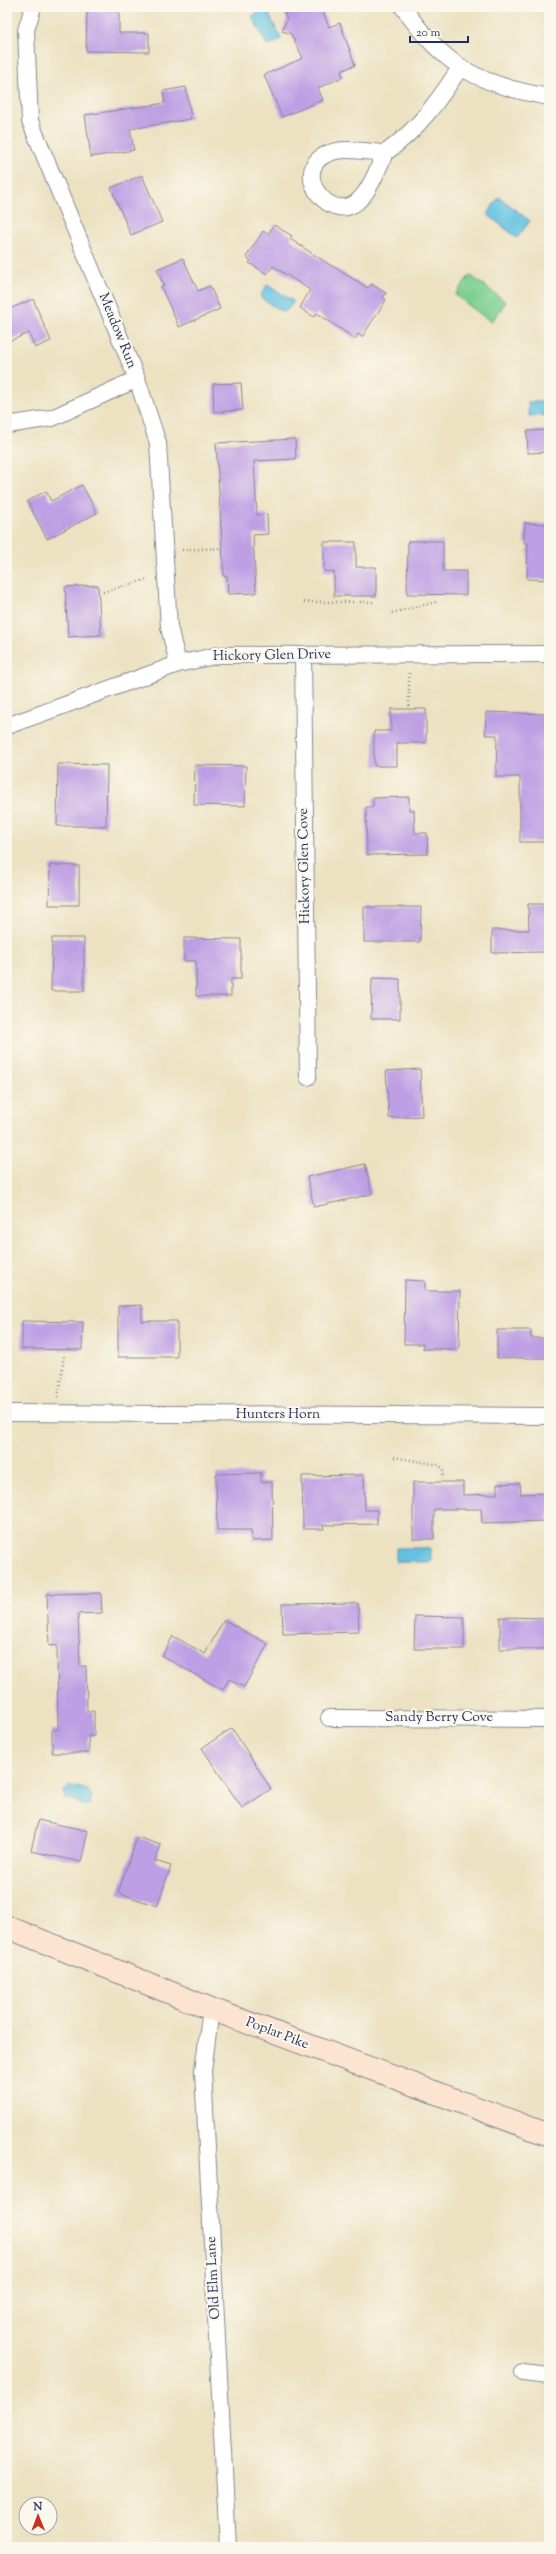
<svg xmlns="http://www.w3.org/2000/svg" width="556" height="2554" font-family="'Sorts Mill Goudy',serif">
	<style>
		.green { fill: #7bcf92; stroke: #4b7f78 }
		.water { fill: #63c2e1; stroke: #3f78a0 }
		.building { fill: #be9ee4 }
		.lines { fill: none; stroke-linecap: round; stroke-linejoin: round }
		.street-casing { stroke: #848890; stroke-width: 18 }
		.secondary-casing { stroke: #848890; stroke-width: 24 }
		.path { stroke: #848890; stroke-width: 2.5; stroke-dasharray: 1 3; stroke-linecap: butt }
		.street { stroke: #fff; stroke-width: 16 }
		.secondary { stroke: #fde4d0; stroke-width: 22 }
		.labels { text-anchor: middle; dominant-baseline: central; stroke-width: 4; stroke-linejoin: round; paint-order: stroke }
		.street-label { font-size: 14px; fill: #1b2f5e; stroke: #fbf7ec }
	</style>
	<rect width="100%" height="100%" fill="#fbf7ec"/>
	<filter id="ink" filterUnits="userSpaceOnUse"><feTurbulence type="fractalNoise" baseFrequency=".025" numOctaves="2"/><feDisplacementMap in="SourceGraphic" scale="8" xChannelSelector="R" yChannelSelector="G"/><feConvolveMatrix kernelMatrix="1 2 1 2 8 2 1 2 1" color-interpolation-filters="sRGB"/></filter>
	<filter id="wash" filterUnits="userSpaceOnUse"><feTurbulence type="fractalNoise" baseFrequency=".012" numOctaves="4" result="noise"/><feDisplacementMap in="SourceGraphic" scale="16" xChannelSelector="R" yChannelSelector="G"/><feGaussianBlur stdDeviation="0.9" result="paint"/><feColorMatrix in="noise" values="0 0 0 0 0 0 0 0 0 0 0 0 0 0 0 0 0 1.4 0 .05"/><feComposite in="paint" operator="in"/></filter>
	<g filter="url(#wash)">
		<rect width="100%" height="100%" fill="#ece2c2"/>
		<path class="green" d="M470,275L506,302L491,322L455,295Z"/>
		<path class="water" d="M266,8L281,39L268,47L252,16Z
			M499,197L530,221L517,238L487,214Z
			M267,285L293,301V303L284,313L261,298V295Z
			M528,402H549V415L529,416Z
			M396,1548H431V1562H396Z
			M70,1786L87,1789L92,1797L90,1804L83,1806L76,1801L65,1798L64,1791Z"/>
		<g id="blocks">
			<path class="building" d="M282,7H321L329,27L340,23L355,65L341,71L343,77L318,88L323,100L282,117L264,75L303,58L291,34L282,31L287,19Z
				M87,10L119,11V33H149V52L86,51Z
				M186,87L191,119L130,129L134,150L91,157L85,115L165,103L163,91Z
				M142,175L162,222L131,235L111,188Z
				M274,225L292,236L290,239L327,263L365,286L368,288L371,284L386,293L383,298L386,300L362,337L358,334L355,339L317,313L314,317L300,308L310,290L273,266L267,274L249,263L251,261L246,257L263,231L268,234Z
				M183,258L198,291L210,286L220,309L179,327L161,287L164,286L157,269Z
				M33,299L51,341L35,348L29,333L7,342V310Z
				M241,383L243,410L214,412L213,384Z
				M549,430V452L528,453L527,431Z
				M295,439L296,459L254,461L257,515L267,514L268,534L253,535L256,593L228,594L227,576L224,577L216,443Z
				M82,485L97,513L47,539L27,501L46,491L51,501Z
				M525,523L549,524V580L527,579L528,543H524Z
				M408,541H443V571H466V595L407,594Z
				M324,542H356V567H376V596H334V572L324,571Z
				M98,585L101,635L68,637L65,587Z
				M391,709H426V743H397V766H374V731H391Z
				M486,712L549,714L546,803H549V842H520V777H496L497,735H485Z
				M58,764L107,765L106,826H57Z
				M195,765L246,766L245,806L194,805Z
				M409,797V810H414L415,833H427L428,854L367,855L366,807H373V798Z
				M50,865L79,866V905H49Z
				M528,904H549V940H545V952L492,953V930H529Z
				M364,907H421L420,942H364Z
				M52,938H84V991H51Z
				M184,938L241,939V979H231V996H196V961H184Z
				M372,978L400,979V1019H371Z
				M420,1069L422,1116L389,1118L386,1071Z
				M365,1164L372,1194L314,1207L307,1177Z
				M405,1280L425,1281V1291H460L459,1349H423V1344H404Z
				M142,1305V1321H177V1357H118V1306Z
				M22,1321L83,1322L82,1350L22,1349Z
				M497,1330H531V1338H549V1358H497Z
				M261,1473V1482H272L273,1540L252,1541L251,1530H217L216,1474Z
				M364,1475L365,1510H377V1524L323,1525L324,1529H303L302,1476Z
				M413,1482H463V1495L497,1494V1484L520,1483L521,1494L549,1493V1521L482,1523L481,1509H434V1539H413Z
				M101,1593L102,1613L78,1614L80,1666H86L87,1711H94V1736H88L89,1753H52V1730H58L57,1645L49,1646L47,1594Z
				M358,1603L359,1632L283,1634L282,1604Z
				M415,1616L464,1617V1649H414Z
				M500,1617L549,1618V1649H500Z
				M224,1620L268,1644L244,1687L229,1679L223,1690L162,1656L173,1636L205,1654Z
				M232,1728L271,1789L242,1808L202,1748Z
				M38,1820L88,1831L81,1862L31,1851Z
				M137,1837L161,1845L155,1861L171,1866L157,1906L118,1893Z"/>
		</g>
	</g>
	<g filter="url(#ink)">
		<use href="#blocks" fill-opacity="0" stroke="#848890" stroke-width="1"/>
		<g class="lines">
			<defs>
				<path id="street" d="M33,7L26,30L30,121L137,379L158,443L169,627L178,664
					M403,7C443,66 479,85 549,97
					M385,153C378,168 372,186 361,198C333,230 288,171 327,154C343,146 367,152 385,153C418,130 438,101 460,68
					M7,425L52,418L137,379
					M303,654L308,1077
					M7,726L178,664L219,655L549,654
					M7,1413L549,1416
					M329,1718L549,1719
					M211,2009L203,2071L228,2547
					M523,2373L549,2376"/>
				<path id="secondary" d="M7,1927L211,2009L549,2135"/>
			</defs>
			<use href="#street" class="street-casing"/>
			<use href="#secondary" class="secondary-casing"/>
			<path class="path" d="M182,550L222,548
				M103,592L148,579
				M304,602H373
				M392,613L436,602
				M409,706V671
				M58,1397L64,1356
				M394,1457L439,1465L443,1469V1478"/>
			<use href="#street" class="street"/>
			<use href="#secondary" class="secondary"/>
		</g>
	</g>
	<g class="labels">
		<g class="street-label">
			<text transform="translate(117 331) rotate(68)">Meadow Run</text>
			<text transform="translate(272 656) rotate(-1)">Hickory Glen Drive</text>
			<text transform="translate(305 866) rotate(-91)">Hickory Glen Cove</text>
			<text x="278" y="1415">Hunters Horn</text>
			<text x="439" y="1718">Sandy Berry Cove</text>
			<text transform="translate(277 2034) rotate(21)">Poplar Pike</text>
			<text transform="translate(214 2278) rotate(-93)">Old Elm Lane</text>
		</g>
	</g>
	<rect width="556" height="2554" fill="none" stroke="#fbf7ec" stroke-width="24"/>
	<g transform="translate(38 2516) rotate(359)"><circle r="19" fill="#fbf7ec" stroke="#a1a7b3"/>
	<path d="M0-3L7 15L0 10L-7 15Z" fill="#c8321e"/>
	<text y="-6" font-size="11" font-weight="bold" text-anchor="middle" fill="#1b2f5e">N</text>
	</g>
	<path d="M410 36v6h58v-6" fill="none" stroke="#1b2f5e" stroke-width="2"/>
	<text x="416" y="36" font-size="12" fill="#1b2f5e" stroke="#fbf7ec" stroke-width="3" paint-order="stroke">20 m</text>
</svg>
